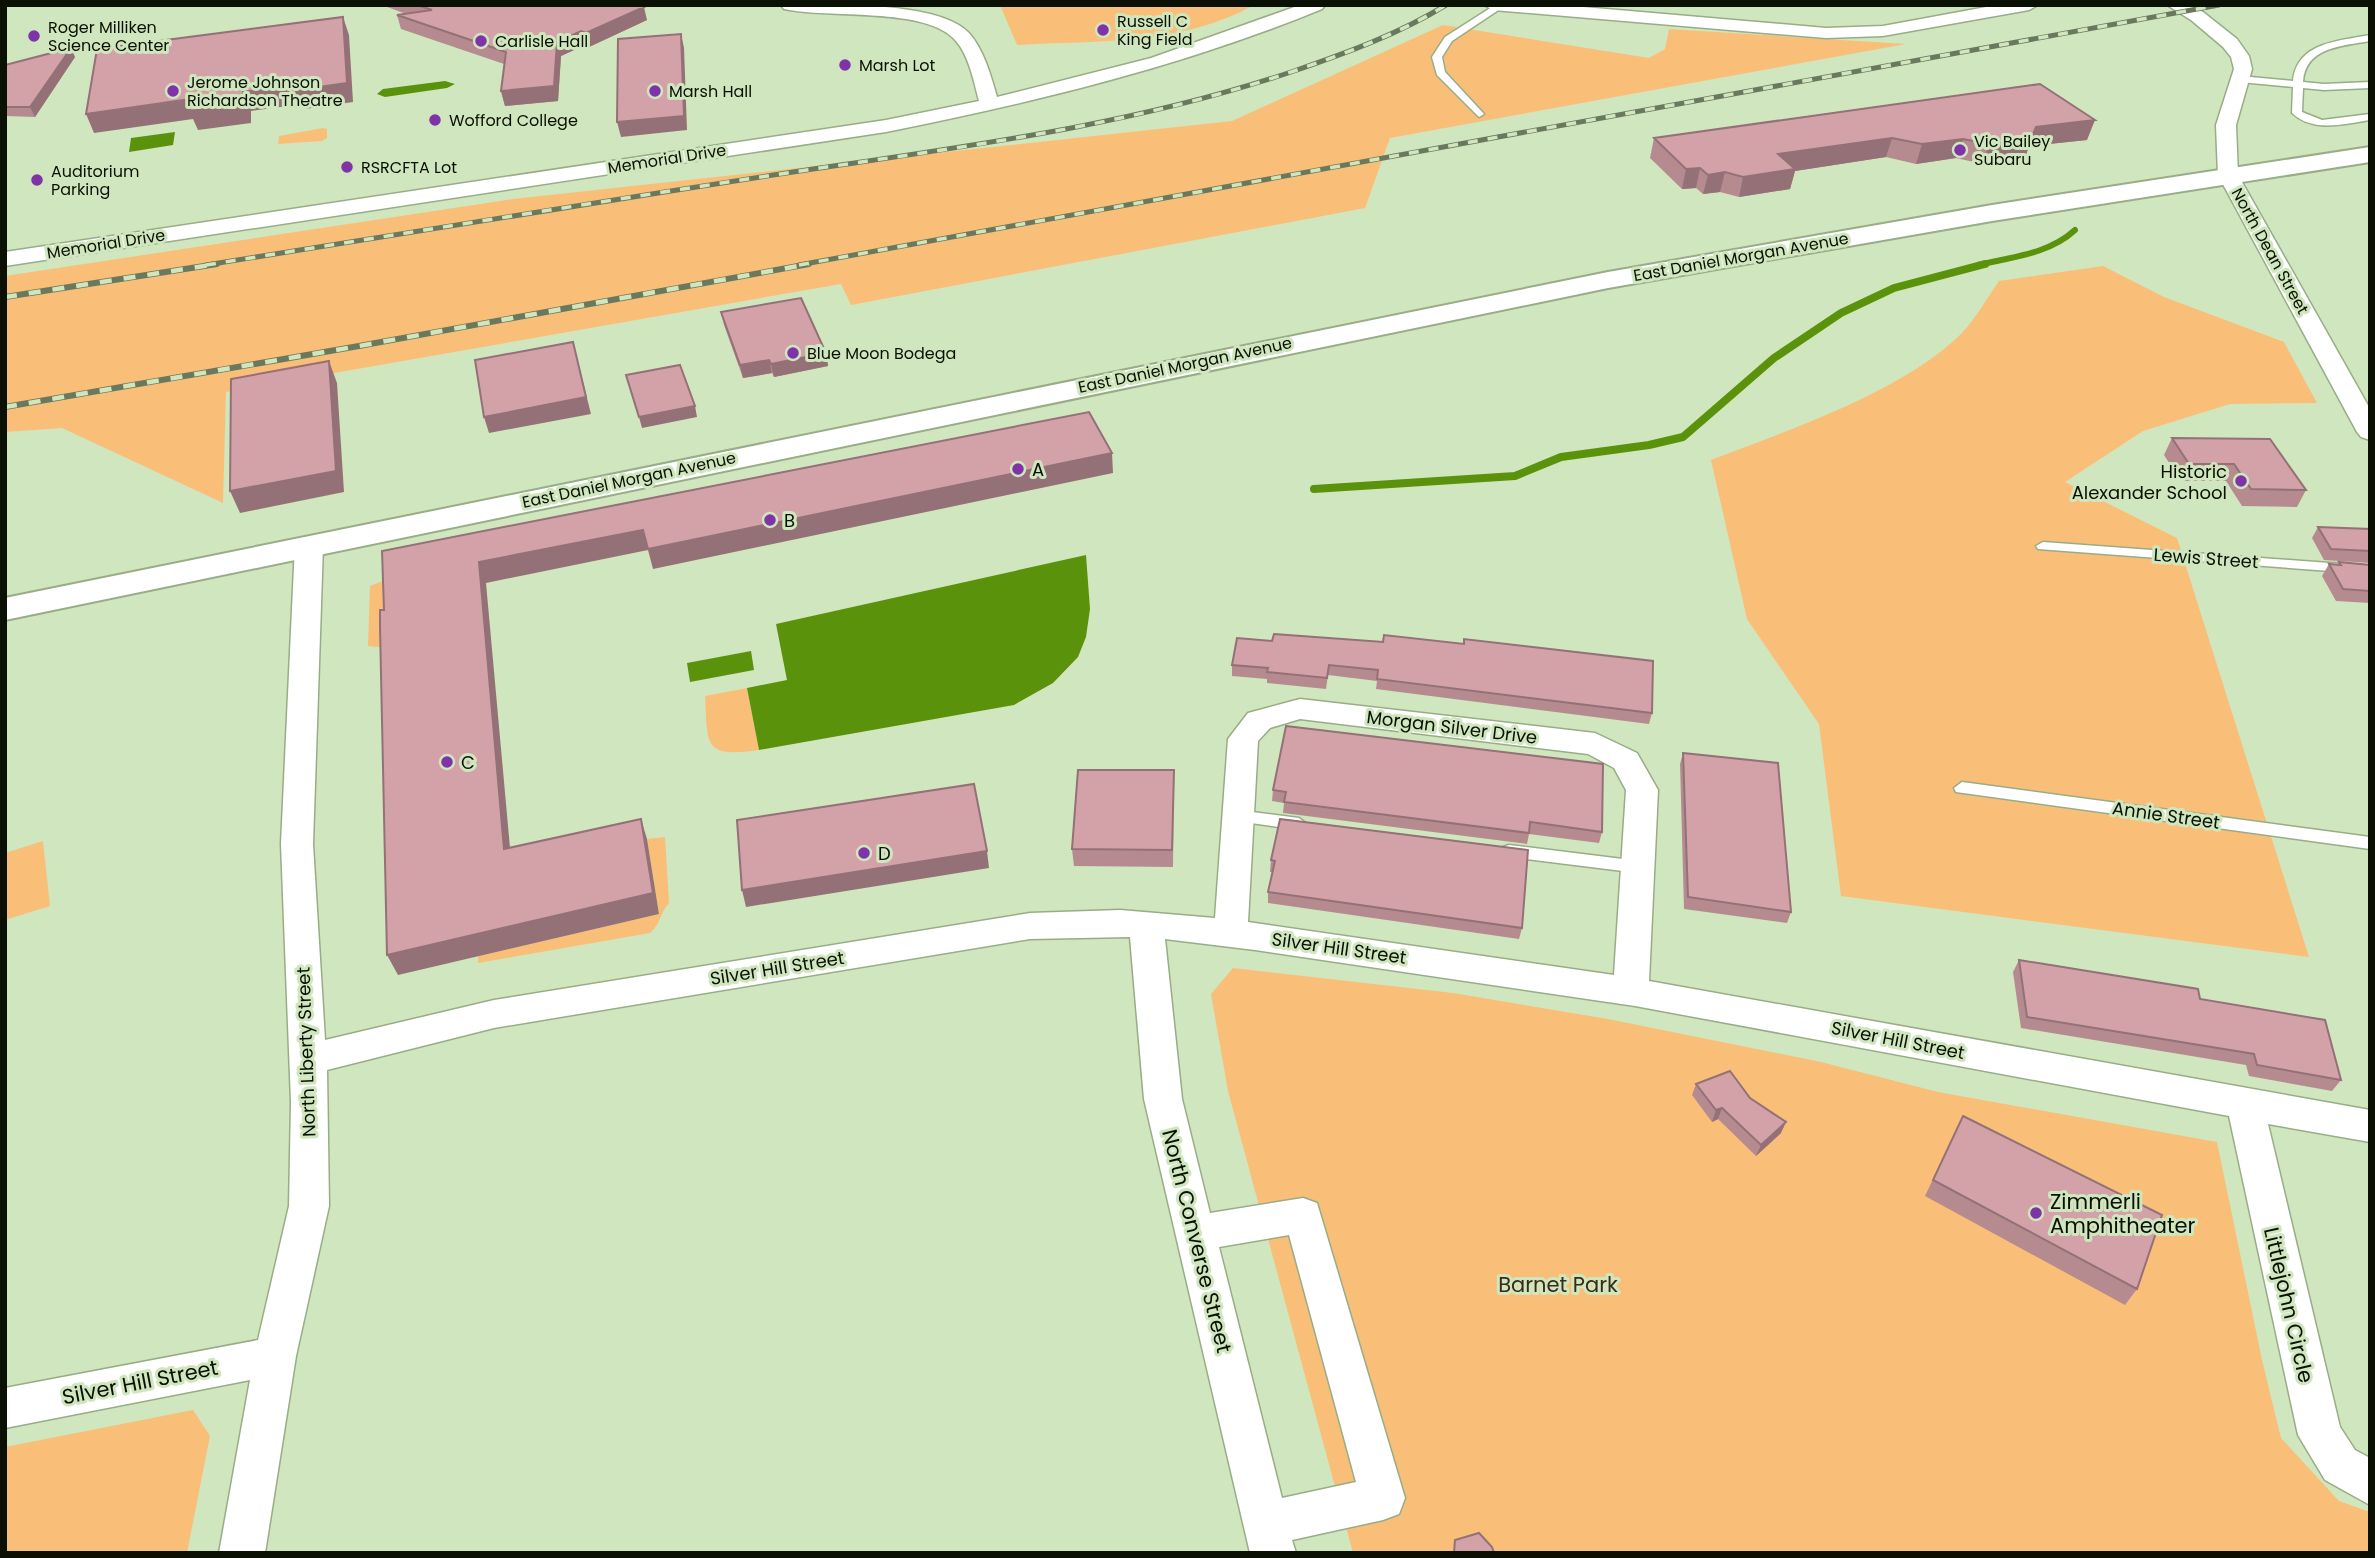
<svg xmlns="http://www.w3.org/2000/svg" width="2375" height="1558" font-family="Poppins,sans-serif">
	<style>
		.green { fill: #f9bf78 }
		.water { fill: #5b920b }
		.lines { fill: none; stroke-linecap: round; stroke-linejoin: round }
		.stream-far1 { stroke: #5b920b; stroke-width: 6 }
		.stream { stroke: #5b920b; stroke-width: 8 }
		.lane-casing { stroke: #98ad87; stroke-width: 3 }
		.street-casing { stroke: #98ad87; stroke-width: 3 }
		.secondary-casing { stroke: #98ad87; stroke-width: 4 }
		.lane { fill: #fff; fill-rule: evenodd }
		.street { fill: #fff; fill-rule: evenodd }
		.secondary { fill: #fff; fill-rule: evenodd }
		.rail-far1-casing { stroke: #6a795e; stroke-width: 5 }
		.rail-casing { stroke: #6a795e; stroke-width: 6 }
		.rail-far1 { stroke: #d0e6be; stroke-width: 3.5; stroke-dasharray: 10; stroke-linecap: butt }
		.rail { stroke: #d0e6be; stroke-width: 4.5; stroke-dasharray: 12; stroke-linecap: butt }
		.wall { fill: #b58b90 }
		.shaded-wall { fill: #947176 }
		.building { fill: #d3a2a8; stroke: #947176; stroke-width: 2 }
		.poi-dot { fill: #7e34a6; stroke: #d0e6be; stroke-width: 2.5 }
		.labels { text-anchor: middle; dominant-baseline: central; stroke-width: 6; stroke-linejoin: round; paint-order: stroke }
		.far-poi-label { font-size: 16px; fill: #0a1104; stroke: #d0e6be; text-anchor: start }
		.far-street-label { font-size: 16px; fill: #0a1104; stroke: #d0e6be }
		.poi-label { font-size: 18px; fill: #0a1104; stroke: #d0e6be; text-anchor: start }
		.street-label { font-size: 18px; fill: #0a1104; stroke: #d0e6be }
		.near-poi-label { font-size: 21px; fill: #0a1104; stroke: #d0e6be; text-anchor: start }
		.near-street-label { font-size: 21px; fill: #0a1104; stroke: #d0e6be }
		.near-park-label { font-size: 21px; fill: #3a2b18; stroke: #d0e6be }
	</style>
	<rect width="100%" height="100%" fill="#d0e6be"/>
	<path class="green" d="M1000,5H1254C1180,46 1099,40 1017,45Z
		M1443,25L1649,58L1665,49L1669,29L1906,44L1390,138L1365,208L851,305L841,284L226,392L223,503L62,428L5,432V276L513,199L1232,121Z
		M323,128L327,129V138L322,141L278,144L279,136Z
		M2103,266L2164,297L2284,342L2317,403L2230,404L2143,431L2065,482L2177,538L2309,957L1841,896L1819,724L1747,619L1711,460C1788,430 1903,392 1962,333C1976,318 1987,298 1999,281Z
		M390,578L389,648L368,646L370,586Z
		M747,688L759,750C702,758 708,745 705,696Z
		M665,837L669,903C660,913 660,925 650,933L478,963V956L659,914L647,839Z
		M43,841L50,906L5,920V853Z
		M1233,968L1453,993L1608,1019L1821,1062L1938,1092L2217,1142L2262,1360L2281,1438L2339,1501L2370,1512V1553H1353L1228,1091L1211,994Z
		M193,1410L210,1436L187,1553H5V1447Z"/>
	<path class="water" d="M445,81L455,84L447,88L385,97L377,94L383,89Z
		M175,132L173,145L129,152L131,138Z
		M1086,555L1090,609L1086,637L1078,657L1053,683L1014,705L759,750L747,688L787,680L776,624Z
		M751,651L754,670L690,682L687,663Z"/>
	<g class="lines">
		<path class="stream-far1" d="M1978,265C2012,257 2049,254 2075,230"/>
		<path class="stream" d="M1314,489L1515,476L1561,457L1649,445L1683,437L1774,358L1841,313L1894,288L1985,264"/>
		<defs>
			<path id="lane" d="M1495,5H1506L1452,41L1442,57L1445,72L1484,114L1479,117L1437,75L1432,57L1445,37Z
				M2370,35V41C2342,46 2305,47 2303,82L2324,84L2370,82V88L2324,90L2303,88L2302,112L2322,120L2370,114V120C2344,124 2313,133 2292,113L2293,87L2240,82L2235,79L2240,76L2293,81C2297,42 2339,41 2370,35Z
				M2043,542L2370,566V574L2038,549L2036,546Z
				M1962,782L2370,837V849L1956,792L1954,788Z
				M1236,810L1299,818L1307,824L1299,830L1230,820L1228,816Z
				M1509,845L1639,861L1645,863L1647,867L1645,871L1639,873L1509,857L1503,855L1501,851L1503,847Z"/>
			<path id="street" d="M781,5C827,5 938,0 969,33C984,50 991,76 997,97L1151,58L1300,5H1325L1322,9C1181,67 1035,102 886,132L5,266V252L886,120L979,101C974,82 969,56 956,41C927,6 827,19 784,9Z
				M1484,5H1560L1826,28L1883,26L1997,5H2038L2029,10L1883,36L1826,38L1493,10Z
				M2167,5H2190L2203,12L2237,39L2249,56L2252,69L2236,125L2238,175L2370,409V440L2361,437L2357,432L2218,175L2216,125L2234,69L2231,57L2223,47L2191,20Z
				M309,537L319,539L323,545L313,844L325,1040L494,1000L1030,913L1120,910L1215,918L1228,739L1248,713L1300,699L1595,733L1637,753L1658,790L1649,981L2370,1110V1142L2268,1124L2340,1427L2355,1450L2370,1458V1505L2325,1480L2298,1435L2229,1116L1635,1006L1255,950L1165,939L1182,1099L1210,1213L1303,1198L1317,1203L1405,1498L1399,1514L1383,1520L1292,1540L1296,1553H1250L1144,1099L1130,937L1030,939L494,1028L327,1070L329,1206L296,1356L265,1553H219L250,1380L5,1428V1388L258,1340L289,1206L291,1102L281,844L295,545L299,539ZM1300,719L1588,754L1614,768L1626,790L1614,975L1248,922L1258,741L1270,728ZM1289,1235L1356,1482L1282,1498L1219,1247Z"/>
			<path id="secondary" d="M2370,147V162L1992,221L1608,288L5,620V598L1608,272L1992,205Z"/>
		</defs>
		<use href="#lane" class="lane-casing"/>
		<use href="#street" class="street-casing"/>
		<use href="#secondary" class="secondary-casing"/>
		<use href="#lane" class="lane"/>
		<use href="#street" class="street"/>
		<use href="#secondary" class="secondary"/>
		<defs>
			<path id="rail-far1" d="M206,265C401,234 597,202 793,172C961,147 1132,126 1294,71C1346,53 1399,34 1446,5
				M799,265L2219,5"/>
			<path id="rail" d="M5,297L217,264
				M5,407L359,346L809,264"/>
		</defs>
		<use href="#rail-far1" class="rail-far1-casing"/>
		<use href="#rail" class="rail-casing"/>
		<use href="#rail-far1" class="rail-far1"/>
		<use href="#rail" class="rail"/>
	</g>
	<path class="wall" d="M382,5H639L647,20L589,47L585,45L561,56L558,101L505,106L501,91L504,64L401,29L397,15L406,14Z
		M75,57L35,117L5,116V65Z
		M2040,84L2087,140L2029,146L2025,158L1983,164L1956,158L1916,164L1886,157L1795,171L1790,189L1739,197L1720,192L1703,194L1696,188L1682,189L1650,158L1654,138Z
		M721,312L826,353L828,366L774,377L772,373L743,378L724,325Z
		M2172,438L2306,490L2297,507L2242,506L2226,481H2181L2164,455Z
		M2318,527L2370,529V563L2324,560L2312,538Z
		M2339,562L2370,565V603L2336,601L2322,576L2329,564L2337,565Z
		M1237,638L1652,713L1649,724L1376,689L1377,681L1328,675L1326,689L1267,683V679L1232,676V665Z
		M1683,753L1791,912L1787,923L1684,909L1680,764Z
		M1174,770L1173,867L1074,866L1072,849Z
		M1273,790L1602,832L1599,843L1529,834L1527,844L1283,813L1284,803L1272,801Z
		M1271,860L1522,928L1519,939L1268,903V892L1273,872H1270Z
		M2019,960L2200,999L2341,1080L2332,1091L2249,1076L2246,1065L2021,1028L2013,972Z
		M1696,1084L1750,1098L1781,1133L1756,1156L1718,1119L1712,1122L1692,1095Z
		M1963,1116L2137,1289L2125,1305L1925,1196Z"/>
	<path class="shaded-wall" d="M644,7L647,20L589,47L586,33Z
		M343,17L349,35L353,102L305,109L303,104L251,111V123L198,130L193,119L94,133L86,114L298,85Z
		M581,31L585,45L561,56L558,101L505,106L501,91L557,42Z
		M681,34L684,48L687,130L621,137L617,122Z
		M71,48L75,57L35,117L30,107Z
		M2095,120L2087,140L2029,146L2025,158L1983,164L1989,144L2036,127Z
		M1892,138L1886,157L1795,171L1790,189L1739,197L1743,177L1778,154Z
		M1963,139L1956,158L1916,164L1922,144Z
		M1700,168L1696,188L1682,189L1686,169Z
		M1725,172L1720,192L1703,194L1708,175Z
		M573,342L591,414L489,433L484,417Z
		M826,353L828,366L774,377L771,364Z
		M769,360L772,373L743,378L740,365Z
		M329,361L337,383L344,492L240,513L230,491Z
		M695,406L697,417L642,428L639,417Z
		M1112,453L1113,473L653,569L648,550L486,583L512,870L504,849L479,562L643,530Z
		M641,819L647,839L659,914L398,975L387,955Z
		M987,851L989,868L746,907L742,890Z
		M1722,1108L1718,1119L1712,1122L1716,1110Z
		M1786,1122L1781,1133L1756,1156L1761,1145Z"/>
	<path class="building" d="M417,5H639L644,7L586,33L581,31L557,42L554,86L501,91L506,52L397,15L432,10Z
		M343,17L347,83L298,90V85L243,92V103L190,111L191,99L86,114L97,49Z
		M681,34L684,116L617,122L618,39Z
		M71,48L30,107H5V65Z
		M2040,84L2095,120L2036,127L2031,139L1989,144L1963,139L1922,144L1892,138L1778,154L1795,169L1743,177L1725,172L1708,175L1700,168L1686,169L1654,138Z
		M801,298L826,353L771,364L769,360L740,365L721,312Z
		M573,342L586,397L484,417L475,360Z
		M329,361L336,471L230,491L231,379Z
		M680,365L695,406L639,417L626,375Z
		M1089,412L1112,453L648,549L643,530L479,562L504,849L641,819L653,893L387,955L380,627V610H384L382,551Z
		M2172,438L2270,439L2306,490L2251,489L2234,464H2189Z
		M2318,527L2370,529V551L2331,549Z
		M2339,562L2370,565V591L2343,589L2329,564L2341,565Z
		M1274,634L1383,642L1384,635L1464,644V639L1653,661L1652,713L1377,679L1378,670L1329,665L1327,678L1267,672L1268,668L1232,665L1237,638L1272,641Z
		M1286,726L1603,764L1602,832L1530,822L1529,833L1284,802L1286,792L1273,790Z
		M1683,753L1778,763L1791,912L1688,897Z
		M1078,770H1174L1172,850L1072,849Z
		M974,784L987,851L742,890L737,820Z
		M1280,819L1528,850L1522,928L1268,892L1275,861L1271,860Z
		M2019,960L2198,989L2200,999L2325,1020L2341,1080L2257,1065L2254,1054L2027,1017Z
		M1730,1071L1750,1098L1786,1122L1761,1145L1722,1108L1716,1110L1696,1084Z
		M1963,1116L2162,1215L2137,1289L1933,1180Z
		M1479,1533L1492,1547L1494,1553H1454L1455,1540Z"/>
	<g class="poi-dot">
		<circle cx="1103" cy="30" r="7"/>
		<circle cx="34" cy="36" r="7"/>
		<circle cx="481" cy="41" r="7"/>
		<circle cx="845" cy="65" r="7"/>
		<circle cx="173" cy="91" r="7"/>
		<circle cx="655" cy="91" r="7"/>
		<circle cx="435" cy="120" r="7"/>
		<circle cx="1960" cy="150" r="7"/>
		<circle cx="347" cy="167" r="7"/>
		<circle cx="37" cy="180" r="7"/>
		<circle cx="793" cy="353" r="7"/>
		<circle cx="1018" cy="469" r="7"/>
		<circle cx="2241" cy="481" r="7"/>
		<circle cx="770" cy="520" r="7"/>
		<circle cx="447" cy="762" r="7"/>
		<circle cx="864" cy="853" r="7"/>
		<circle cx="2036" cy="1213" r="7"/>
	</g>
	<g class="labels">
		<g class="far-poi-label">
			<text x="1117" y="21">Russell C<tspan x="1117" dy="18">King Field</tspan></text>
			<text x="48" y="27">Roger Milliken<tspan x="48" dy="18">Science Center</tspan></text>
			<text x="495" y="41">Carlisle Hall</text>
			<text x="859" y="65">Marsh Lot</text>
			<text x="187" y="82">Jerome Johnson<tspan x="187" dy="18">Richardson Theatre</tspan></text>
			<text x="669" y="91">Marsh Hall</text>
			<text x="449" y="120">Wofford College</text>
			<text x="1974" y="141">Vic Bailey<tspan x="1974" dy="18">Subaru</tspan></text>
			<text x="361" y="167">RSRCFTA Lot</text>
			<text x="51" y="171">Auditorium<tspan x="51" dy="18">Parking</tspan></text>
			<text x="807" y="353">Blue Moon Bodega</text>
		</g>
		<g class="far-street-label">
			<text transform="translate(667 159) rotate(-9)">Memorial Drive</text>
			<text transform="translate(106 244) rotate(-9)">Memorial Drive</text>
			<text transform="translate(2270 251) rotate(61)">North Dean Street</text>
			<text transform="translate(1741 257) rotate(-10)">East Daniel Morgan Avenue</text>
			<text transform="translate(1185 365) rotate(-12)">East Daniel Morgan Avenue</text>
			<text transform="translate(629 480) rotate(-12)">East Daniel Morgan Avenue</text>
		</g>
		<g class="poi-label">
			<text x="1032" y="469">A</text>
			<text x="2227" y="471" text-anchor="end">Historic<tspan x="2227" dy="21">Alexander School</tspan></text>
			<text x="784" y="520">B</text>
			<text x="461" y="762">C</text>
			<text x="878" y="853">D</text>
		</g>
		<g class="street-label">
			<text transform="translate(2206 558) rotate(4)">Lewis Street</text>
			<text transform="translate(1452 727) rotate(7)">Morgan Silver Drive</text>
			<text transform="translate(2166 815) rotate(8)">Annie Street</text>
			<text transform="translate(1339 948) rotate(8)">Silver Hill Street</text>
			<text transform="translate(777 968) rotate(-9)">Silver Hill Street</text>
			<text transform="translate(1898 1040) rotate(11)">Silver Hill Street</text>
			<text transform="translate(306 1052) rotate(-92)">North Liberty Street</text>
		</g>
		<g class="near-poi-label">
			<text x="2050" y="1201">Zimmerli<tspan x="2050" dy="24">Amphitheater</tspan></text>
		</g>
		<g class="near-street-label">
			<text transform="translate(1197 1241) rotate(76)">North Converse Street</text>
			<text transform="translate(2289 1305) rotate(77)">Littlejohn Circle</text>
			<text transform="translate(140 1382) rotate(-11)">Silver Hill Street</text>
		</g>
		<g class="near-park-label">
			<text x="1558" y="1284">Barnet Park</text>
		</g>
	</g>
	<rect width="2375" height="1558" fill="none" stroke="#0a1104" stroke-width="14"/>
</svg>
